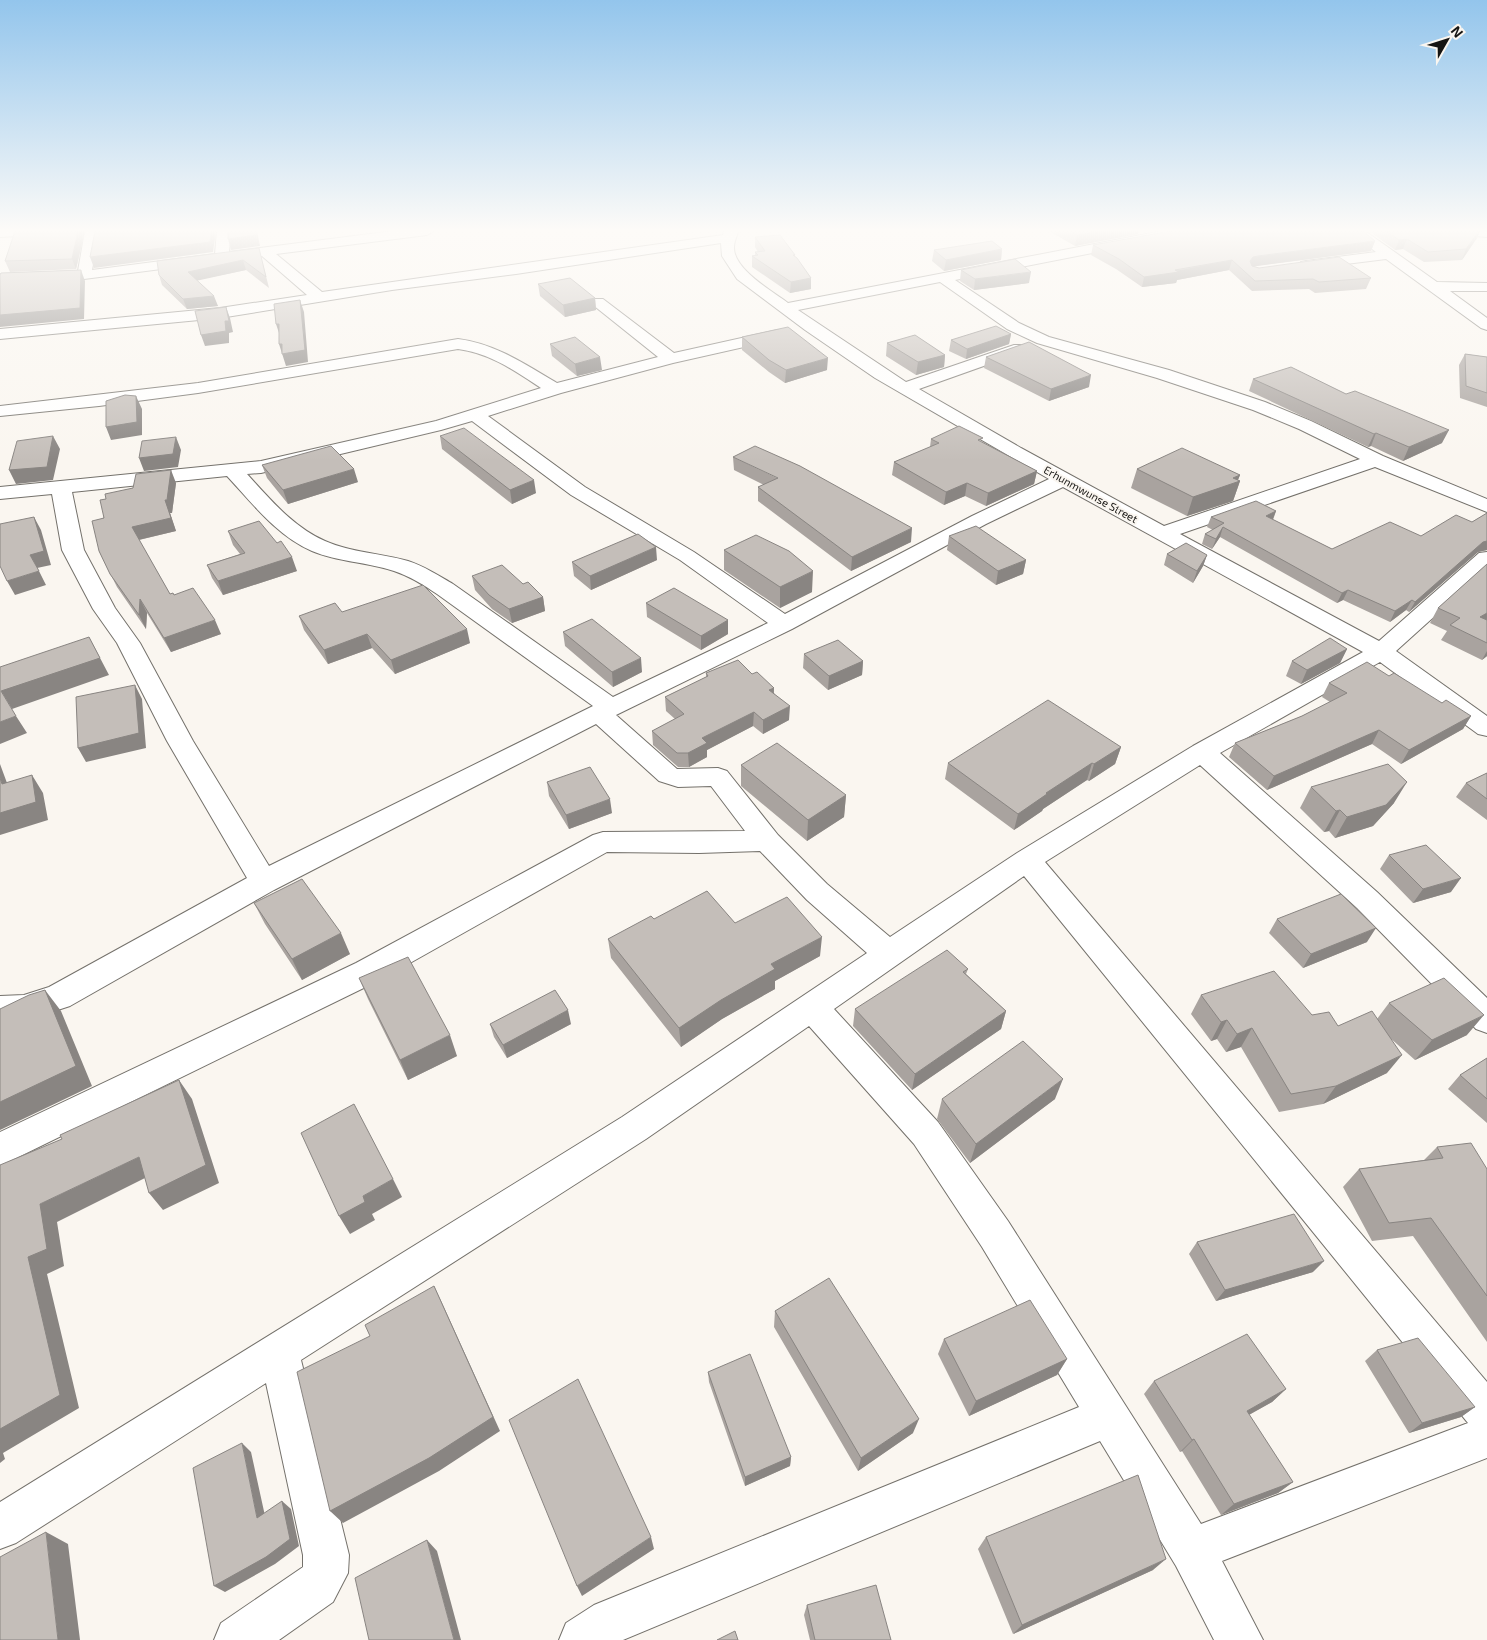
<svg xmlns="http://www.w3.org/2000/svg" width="1487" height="1640" font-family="'Exo 2',sans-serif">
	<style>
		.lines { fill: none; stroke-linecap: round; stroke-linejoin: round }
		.minor-casing { stroke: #74716b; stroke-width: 2 }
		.minor { fill: #fff; fill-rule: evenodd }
		.wall { fill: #a9a39f }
		.shaded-wall { fill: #898582 }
		.building { fill: #c4beb9; stroke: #898582 }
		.labels { text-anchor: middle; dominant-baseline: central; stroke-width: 4; stroke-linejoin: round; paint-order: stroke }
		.far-street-label { font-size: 11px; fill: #151412; stroke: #faf6f0 }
	</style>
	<rect width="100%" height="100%" fill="#faf6f0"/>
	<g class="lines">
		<defs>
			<path id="minor" d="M0,231H42L35,235L0,237Z
				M85,231H99L92,270L215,254L217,231H231L229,252L393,231H434L427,235L276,254L322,292L723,235L724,231H738C737,236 734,242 734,247C733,269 772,291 788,303L1162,231H1191L1184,235L955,280L1019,323L1049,337L1169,370L1265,402L1311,421L1383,456L1487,499V512L1375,467L1180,534L1379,641L1479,553L1487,552V569L1396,651L1487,716V736L1478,734L1380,662L1220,753L1377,892L1487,998V1033L1476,1029L1357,908L1200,765L1045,862L1487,1382V1458L1222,1561L1263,1640H1214L1176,1566L1100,1441L623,1640H559L566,1623L594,1605L1079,1407L982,1247L914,1144L809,1026L646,1139L301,1360L349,1555L348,1573L333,1602L279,1640H214L221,1623L303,1567V1555L266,1383L16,1543L0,1549V1502L622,1117L867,953L807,900L760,851L699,853L607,852L378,981L0,1166V1132L356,963L593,835L603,832L745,831L711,786L678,787L659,781L596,724L274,890L70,1006L24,1021L0,1022V996L24,995L49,987L247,878L167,741L117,643L93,609L62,550L52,494L0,499V487L261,461L436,421L541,388C515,371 490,353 458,349L198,393L99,406L0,416V406L198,383L458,339C496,344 525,364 557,383L658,357L593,305L590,302L593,299H603L674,353L778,330L784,332L786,335L784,338L673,363L561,393L488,416L585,487L694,552L785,614L972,516L1049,479L875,378L805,330L737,279L722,256L721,243L516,274L392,290L220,318L0,339V329L220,308L307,295L262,256L84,279L0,282V274L78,271ZM940,282L1007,329L1037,343L1157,378L1253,410L1299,429L1360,459L1164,526L1021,448L919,389L1026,351L1028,348L1026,345H1014L906,382L798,310ZM472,421L571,495L680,560L768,623L613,697L453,584C439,576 424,566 408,561C381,553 352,553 325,541C293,527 270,499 247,474L261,473L441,430ZM227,476C252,503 277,536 312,551C338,562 367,562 394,571C409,576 424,585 437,594L593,706L269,866L193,741L140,643L115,608L84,550L72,492ZM1063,487L1363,652L1193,746L1017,853L890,937L827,884L778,835L727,771L718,768L677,769L616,715L792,629L986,524ZM1024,876L1468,1423L1201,1524L1008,1221L938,1122L834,1009Z
				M1349,231H1365L1437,282L1487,283V291H1450L1487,318V330L1481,328L1386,259L1306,269L1301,268L1299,265L1301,262L1306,261L1376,252Z
				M1459,231H1487V237L1466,235Z"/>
		</defs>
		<use href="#minor" class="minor-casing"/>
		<use href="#minor" class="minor"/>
	</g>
	<path class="wall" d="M15,231H85L76,269L10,272L5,261Z
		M1049,231H1139L1138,234L1075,246Z
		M1369,231H1480L1477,238L1462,260L1424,262L1403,249L1395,250Z
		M755,237L795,255V257L811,278V289L790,293L752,267V256L755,255V252H758L755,247Z
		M1375,241L1371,251L1254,266L1259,268L1371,278L1366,289L1315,293L1309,289L1252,291L1229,270L1177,280L1176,283L1142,287L1116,269L1091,255L1093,245Z
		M259,248L269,288L246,270L197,280L218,306L187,309L162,285L159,275Z
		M1002,249L1001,260L944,271L932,261L934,250Z
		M961,270L1029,283L974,290L960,281Z
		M538,284L595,298L596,310L565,317L540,296Z
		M1011,334L1009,344L966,359L949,351L951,340Z
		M742,337L827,370L785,383L769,372L742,350Z
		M887,343L945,355L944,367L916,375L886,356Z
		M550,344L602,370L577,376L552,356Z
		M1465,354L1487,357V407L1460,398L1459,365Z
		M986,357L1089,387L1049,401L984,368Z
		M1253,379L1442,443L1403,461L1371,446L1368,447L1249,391Z
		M440,436L536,493L512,504L442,449Z
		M931,439L982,442L1037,471L1034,484L986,506L965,496L944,505L892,475L894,462L930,447Z
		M733,457L911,542L851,571L758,501V487L764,485L734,470Z
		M262,465L358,482L288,504L267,478Z
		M1137,469L1240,475L1238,480L1240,481L1233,501L1187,516L1131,488Z
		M176,483L172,513H170L176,531L139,540L170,594L174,595L221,634L171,652L147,613L146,629L117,587L99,551L106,499L133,488Z
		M1276,511L1273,520L1332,549L1421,536L1472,522L1487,513V550L1478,552L1409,612L1406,610L1390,622L1343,600L1337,603L1220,537L1212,549L1202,544L1205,534L1213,530L1207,527L1211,517Z
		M228,531L297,571L223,595L212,578L207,565L240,554L233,545Z
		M949,536L1026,560L1023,574L996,585L947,550Z
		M724,550L812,592L780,608L724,570Z
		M1167,554L1207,555L1203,566L1193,583L1164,565Z
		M657,560L591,590L574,576L572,562Z
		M1487,564V656L1482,660L1441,640L1447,631L1430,623L1438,608Z
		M472,576L523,584L543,597L545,611L512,623L492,609L475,590Z
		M646,603L728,620V634L701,650L647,617Z
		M342,612L470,643L395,674L372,648L328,664L304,630L299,616Z
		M563,632L642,672L613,687L565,646Z
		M1347,649L1340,663L1301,684L1286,676L1292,661Z
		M804,654L863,661L862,675L828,690L803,668Z
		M706,673L752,674L774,688V693L789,720L763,734L753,726L707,750V757L689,767H678L653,745L652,731L675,719L666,711L665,697L706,677Z
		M1389,676L1442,703L1471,716L1463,729L1401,764L1372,744L1267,790L1229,757L1235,743L1302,716L1330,702L1322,697L1329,683Z
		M1121,747L1115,764L1089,781L1087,780L1043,809L1042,811L1014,830L945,779L948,763Z
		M741,765L846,795L844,817L807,841L741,786Z
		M1487,773V820L1456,797L1466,783Z
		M547,782L612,813L569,829L549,796Z
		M1311,787L1394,803L1373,826L1335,838L1329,831L1324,832L1300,808Z
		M1389,855L1451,892L1413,903L1380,869Z
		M254,903L350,954L302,980L265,924Z
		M654,919L735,923L820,956L775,981V989L722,1019L681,1047L611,958L608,939Z
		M1277,919L1367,942L1303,968L1269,933Z
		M968,969L966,974L1006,1011L1001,1029L912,1090L853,1026L855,1009Z
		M359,978L457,1056L408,1080L368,999Z
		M1201,995L1312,1015L1338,1026L1377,1019L1389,1003L1467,1035L1415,1060L1389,1037L1387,1073L1323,1104L1279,1112L1241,1047L1226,1052L1217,1039L1211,1041L1191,1014Z
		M490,1024H571L507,1058L494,1037Z
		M1487,1058V1123L1448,1089L1460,1075Z
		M942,1099H1055L970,1163L937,1119Z
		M1437,1147L1487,1169V1342L1413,1236L1372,1241L1343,1187L1359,1169L1424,1160Z
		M1197,1242L1313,1272L1216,1301L1189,1254Z
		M775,1311L913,1433L858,1471L774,1327Z
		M944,1339L1067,1359L1057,1375L969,1416L938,1354Z
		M1377,1350L1475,1407L1461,1417L1409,1433L1365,1361Z
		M708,1372L791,1457L790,1466L745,1486L709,1382Z
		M1154,1381L1286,1389L1272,1402L1249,1415L1293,1482L1278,1493L1221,1515L1182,1451L1180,1452L1144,1394Z
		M986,1537L1153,1570L1013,1634L978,1549Z
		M807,1605L891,1640H810L804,1615Z"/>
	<path class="shaded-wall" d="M78,231H85L76,269L72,259Z
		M211,231H216L213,252L94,268L90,257Z
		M256,231H257L260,246L231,250L228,239Z
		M1097,231H1139L1138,234L1075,246L1077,235Z
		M1479,231H1480L1477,238L1462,260L1466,249Z
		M1407,239L1403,249L1395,250L1399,240Z
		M1375,241L1371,251L1250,267V261L1253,257Z
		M1002,249L1001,260L944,271L946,260Z
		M243,260L246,270L191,282L188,272Z
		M1232,260L1229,270L1177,280L1176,283L1142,287L1144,277Z
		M81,270L85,281L84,319L0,327V315Z
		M1031,272L1029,283L974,290L975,279Z
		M811,278V289L790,293L791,282Z
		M214,296L218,306L187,309L183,299Z
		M595,298L596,310L565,317L563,305Z
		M300,300L304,312L308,362L286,366L279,344Z
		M226,307L230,318L233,332L229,333V343L205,346L201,335Z
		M276,324H279L280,336Z
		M1011,334L1009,344L966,359L967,349Z
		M945,355L944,367L916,375L918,362Z
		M600,357L602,370L577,376L575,364Z
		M828,358L827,370L785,383L786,370Z
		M1091,375L1089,387L1049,401L1051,389Z
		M136,396L142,409V435L111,440L106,427Z
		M1449,430L1442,443L1403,461L1409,447Z
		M1376,433L1371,446L1368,447L1374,434Z
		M53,436L60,449L53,480L16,484L9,470Z
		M176,437L181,450L178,467L144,471L139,458Z
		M354,469L358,482L288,504L283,490Z
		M171,470L176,483L172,513H170L176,531L138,540L132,527L165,500Z
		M1037,471L1034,484L986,506L988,493Z
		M1240,475L1237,482L1240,481L1233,501L1187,516L1193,497Z
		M534,480L536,493L512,504L510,490Z
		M967,483L965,496L944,505L946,492Z
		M1276,511L1272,521L1266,516Z
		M34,517L41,530L51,565L37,568L30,555Z
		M1223,527L1220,537L1212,549L1216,539Z
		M912,528L911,542L851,571L852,557Z
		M1487,541V550L1478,552L1409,612L1415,602L1483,542Z
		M656,547L657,560L591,590L590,576Z
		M1207,555L1203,566L1193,583L1197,571Z
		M292,557L297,571L223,595L218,581Z
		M1026,560L1023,574L996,585L998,571Z
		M39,571L46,585L15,595L7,581Z
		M813,571L812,592L780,608V587Z
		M1348,590L1343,600L1337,603L1342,593Z
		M543,597L545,611L512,623L509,609Z
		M140,599L147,613L146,629L139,615Z
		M1412,600L1406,610L1390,622L1395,611Z
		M1487,613V623L1480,617Z
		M215,620L221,634L171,652L164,638Z
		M728,620V634L701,650V636Z
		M467,629L470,643L395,674L391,660Z
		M367,634L372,648L328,664L324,650Z
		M89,637L109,675L12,709L1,691Z
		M1347,649L1340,663L1301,684L1307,670Z
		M1487,651V656L1482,660Z
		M641,658L642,672L613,687L612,672Z
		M863,661L862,675L828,690L829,676Z
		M135,685L142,699L146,748L86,762L78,748Z
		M774,688L773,702L769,690Z
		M790,706L789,720L763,734V720Z
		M754,712L753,726L707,750V757L689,767L688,753L702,738Z
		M16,716L27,733L0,744V722Z
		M1471,716L1463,729L1401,764L1409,750Z
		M1379,730L1372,744L1267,790L1274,776Z
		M1121,747L1115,764L1089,781L1094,764Z
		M1092,763L1087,780L1043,809L1042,811L1014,830L1018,814L1046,793Z
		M0,764L14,802L2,784L0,778Z
		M32,775L43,793L48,820L0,835V813Z
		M1407,782L1394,803L1373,826L1335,838L1347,817Z
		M846,795L844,817L807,841L808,820Z
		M610,799L612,813L569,829L566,815Z
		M1340,810L1329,831L1324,832L1336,811Z
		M1461,878L1451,892L1413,903L1423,889Z
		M1376,928L1367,942L1303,968L1311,954Z
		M341,933L350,954L302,980L292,959Z
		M822,937L820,956L775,981V989L722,1019L681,1047L679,1028L771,964Z
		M45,990L61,1011L92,1086L0,1130V1102Z
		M568,1010L571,1024L507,1058L503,1045Z
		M1006,1011L1001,1029L912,1090L915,1074Z
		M1484,1015L1467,1035L1415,1060L1432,1040Z
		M1227,1020L1217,1039L1211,1041L1221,1022Z
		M1252,1028L1241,1047L1226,1052L1237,1034Z
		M450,1035L457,1056L408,1080L400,1060Z
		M1402,1055L1387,1073L1323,1104L1336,1086Z
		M1063,1079L1055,1099L970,1163L976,1144Z
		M179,1080L192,1099L219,1183L163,1210L149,1193Z
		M139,1157L153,1174L57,1222L64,1266L47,1274L79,1408L3,1453L5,1459L0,1463V1429L28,1257L40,1204Z
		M393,1179L402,1197L372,1214L375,1220L350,1234L339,1216L363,1196Z
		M1324,1261L1313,1272L1216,1301L1225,1290Z
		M434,1286L442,1303L500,1431L439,1471L343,1523L330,1511Z
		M1067,1359L1057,1375L969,1416L976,1401Z
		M1286,1389L1272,1402L1234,1423L1247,1411Z
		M1475,1407L1461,1417L1409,1433L1422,1423Z
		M919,1419L913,1433L858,1471L861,1458Z
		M1194,1439L1182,1451L1180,1452L1192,1440Z
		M242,1443L251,1452L267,1525L257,1518Z
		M791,1457L790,1466L745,1486V1477Z
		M1293,1482L1278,1493L1221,1515L1234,1504Z
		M282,1501L291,1509L299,1546L275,1564L225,1592L214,1586Z
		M46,1532L68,1544L80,1640H58Z
		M651,1537L654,1549L582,1596L577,1586Z
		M427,1540L437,1551L461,1640H454Z
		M1166,1559L1153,1570L1013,1634L1022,1625Z"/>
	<path class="building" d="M15,231H78L72,259L5,261Z
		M95,231H211L210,242L90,257Z
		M228,231H256L257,235L228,239Z
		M1070,231H1097L1077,235Z
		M1171,231H1363L1375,241L1258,256L1253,257L1250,261L1252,266L1259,268L1339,257L1371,278L1319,282L1313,279L1255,281L1232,260L1175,270L1179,272L1144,277L1119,259L1093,245Z
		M1386,231H1479L1466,249L1428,252L1407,239L1399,240Z
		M780,235L795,255H793L797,258L811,278L791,282L752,256L758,255L755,252L765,251L755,237Z
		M992,241L1002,249L946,260L934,250Z
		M259,248L266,277L243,260L188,272L214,296L183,299L159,275L157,261Z
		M1015,259L1031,272L975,279L961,270Z
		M81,270L80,308L0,315V275L1,273Z
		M570,278L595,298L563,305L538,284Z
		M300,300L305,350L282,354V344H279V324H276L274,304Z
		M226,307L229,321H225L226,331L201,335L195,311Z
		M996,326L1011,334L967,349L951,340Z
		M788,327L828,358L786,370L769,360L742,337Z
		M915,335L945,355L918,362L887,343Z
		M575,337L600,357L575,364L550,344Z
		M1029,342L1091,375L1051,389L986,357Z
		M1465,354L1487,357V393L1466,386Z
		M1291,367L1346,394L1355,391L1449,430L1409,447L1376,433L1374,434L1253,379Z
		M125,395L136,396L137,422L106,427V401Z
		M959,426L983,438L978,440L1037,471L988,493L967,483L946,492L894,462L939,443L931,439Z
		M464,428L534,480L510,490L440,436Z
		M53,436L47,467L9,470L17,441Z
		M176,437L173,454L139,458L142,441Z
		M331,446L354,469L283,490L262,465Z
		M755,446L800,466L912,528L852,557L758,487L778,478L733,457Z
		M1182,448L1240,475L1233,478L1240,481L1193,497L1137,469Z
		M171,470L167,500H165L171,518L132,527L170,594L173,593L174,595L193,588L215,620L164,638L140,599L139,615L110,574L99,551L92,521L104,518L100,500L106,499L105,494L133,488L136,474Z
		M1256,501L1276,511L1266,516L1332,549L1390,522L1421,536L1456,515L1472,522L1487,513V541L1483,542L1415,602L1412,600L1395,611L1348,590L1342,593L1223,527L1216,539L1205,534L1224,523L1211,517Z
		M34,517L44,551L30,555L39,571L7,581L0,566V524Z
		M259,521L277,543L281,541L292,557L218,581L207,565L245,553L228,531Z
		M976,526L1026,560L998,571L949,536Z
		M638,534L656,547L590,576L572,562Z
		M756,535L789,551L813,571L780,587L724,550Z
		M1186,543L1207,555L1197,571L1167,554Z
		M1487,564V613L1480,617L1487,620V643L1450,625L1460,618L1438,608Z
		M502,565L523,584L528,582L543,597L509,609L489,595L472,576Z
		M423,585L467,629L391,660L367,634L324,650L299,616L335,603L342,612Z
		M674,588L728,620L701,636L646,603Z
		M592,619L641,658L612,672L563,632Z
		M89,637L100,658L1,691L16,716L0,722V667Z
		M1330,638L1347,649L1307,670L1292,661Z
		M838,640L863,661L829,676L804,654Z
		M738,660L752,674L757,672L774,688L769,690L790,706L763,720L754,712L702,738L707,743L688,753H677L652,731L684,714L665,697L708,676L706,673Z
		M1367,662L1389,676L1394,673L1442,703L1446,700L1471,716L1409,750L1379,730L1274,776L1235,743L1302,716L1347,693L1329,683Z
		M135,685L139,733L78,748L76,697Z
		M1048,700L1121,747L1094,764L1092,763L1046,793L1047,794L1018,814L948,763Z
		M777,743L846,795L808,820L741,765Z
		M1388,764L1407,782L1386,805L1347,817L1340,810L1336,811L1311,787Z
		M590,767L610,799L566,815L547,782Z
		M1487,773V799L1466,783Z
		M32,775L36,802L0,813V778L2,784Z
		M1426,845L1461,878L1423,889L1389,855Z
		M302,879L341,933L292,959L254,903Z
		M707,891L735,923L787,897L822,937L771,964L775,969L721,1000L679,1028L608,939L651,916L654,919Z
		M1341,894L1376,928L1311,954L1277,919Z
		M947,950L968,969L963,972L1006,1011L915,1074L855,1009Z
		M408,957L450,1035L400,1060L359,978Z
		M1274,971L1312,1015L1329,1012L1338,1026L1372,1011L1402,1055L1336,1086L1291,1094L1252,1028L1237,1034L1227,1020L1221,1022L1201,995Z
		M1444,978L1484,1015L1432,1040L1389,1003Z
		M45,990L76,1066L0,1102V1009L29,995Z
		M555,990L568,1010L503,1045L490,1024Z
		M1023,1041L1063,1079L976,1144L942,1099Z
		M1487,1058V1099L1460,1075Z
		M179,1080L206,1165L149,1193L139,1157L40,1204L47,1249L28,1257L60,1395L0,1429V1165L62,1139L60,1135Z
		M354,1104L393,1179L363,1196L365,1202L339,1216L301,1133Z
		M1471,1143L1487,1169V1296L1431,1218L1389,1223L1359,1169L1443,1158L1437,1147Z
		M1294,1214L1324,1261L1225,1290L1197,1242Z
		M829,1278L919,1419L861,1458L775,1311Z
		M434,1286L493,1417L429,1458L330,1511L297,1372L370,1336L365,1325Z
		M1030,1300L1067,1359L976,1401L944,1339Z
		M1247,1334L1286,1389L1247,1411L1293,1482L1234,1504L1194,1439L1192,1440L1154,1381Z
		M1418,1338L1475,1407L1422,1423L1377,1350Z
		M750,1354L791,1457L745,1477L708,1372Z
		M578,1379L651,1537L577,1586L509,1420Z
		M242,1443L257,1518L282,1501L290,1539L266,1557L214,1586L193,1468Z
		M1138,1475L1166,1559L1022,1625L986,1537Z
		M46,1532L58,1640H0V1557Z
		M427,1540L454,1640H369L355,1578Z
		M876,1585L891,1640H815L807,1605Z
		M735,1631L738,1640H717Z"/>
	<linearGradient id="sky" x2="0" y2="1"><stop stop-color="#93c5ec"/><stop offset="0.5" stop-color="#fdfbf8"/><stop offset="1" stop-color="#fdfbf8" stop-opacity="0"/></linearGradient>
	<rect width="1487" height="461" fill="url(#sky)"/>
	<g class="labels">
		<g class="far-street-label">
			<text transform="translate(1091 494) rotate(29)">Erhunmwunse Street</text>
		</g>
	</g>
	<g transform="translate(1447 40) rotate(51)" stroke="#faf6f0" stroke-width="4" paint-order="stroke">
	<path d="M0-4L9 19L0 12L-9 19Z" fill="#151412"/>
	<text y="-8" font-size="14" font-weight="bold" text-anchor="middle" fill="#151412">N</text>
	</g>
</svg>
